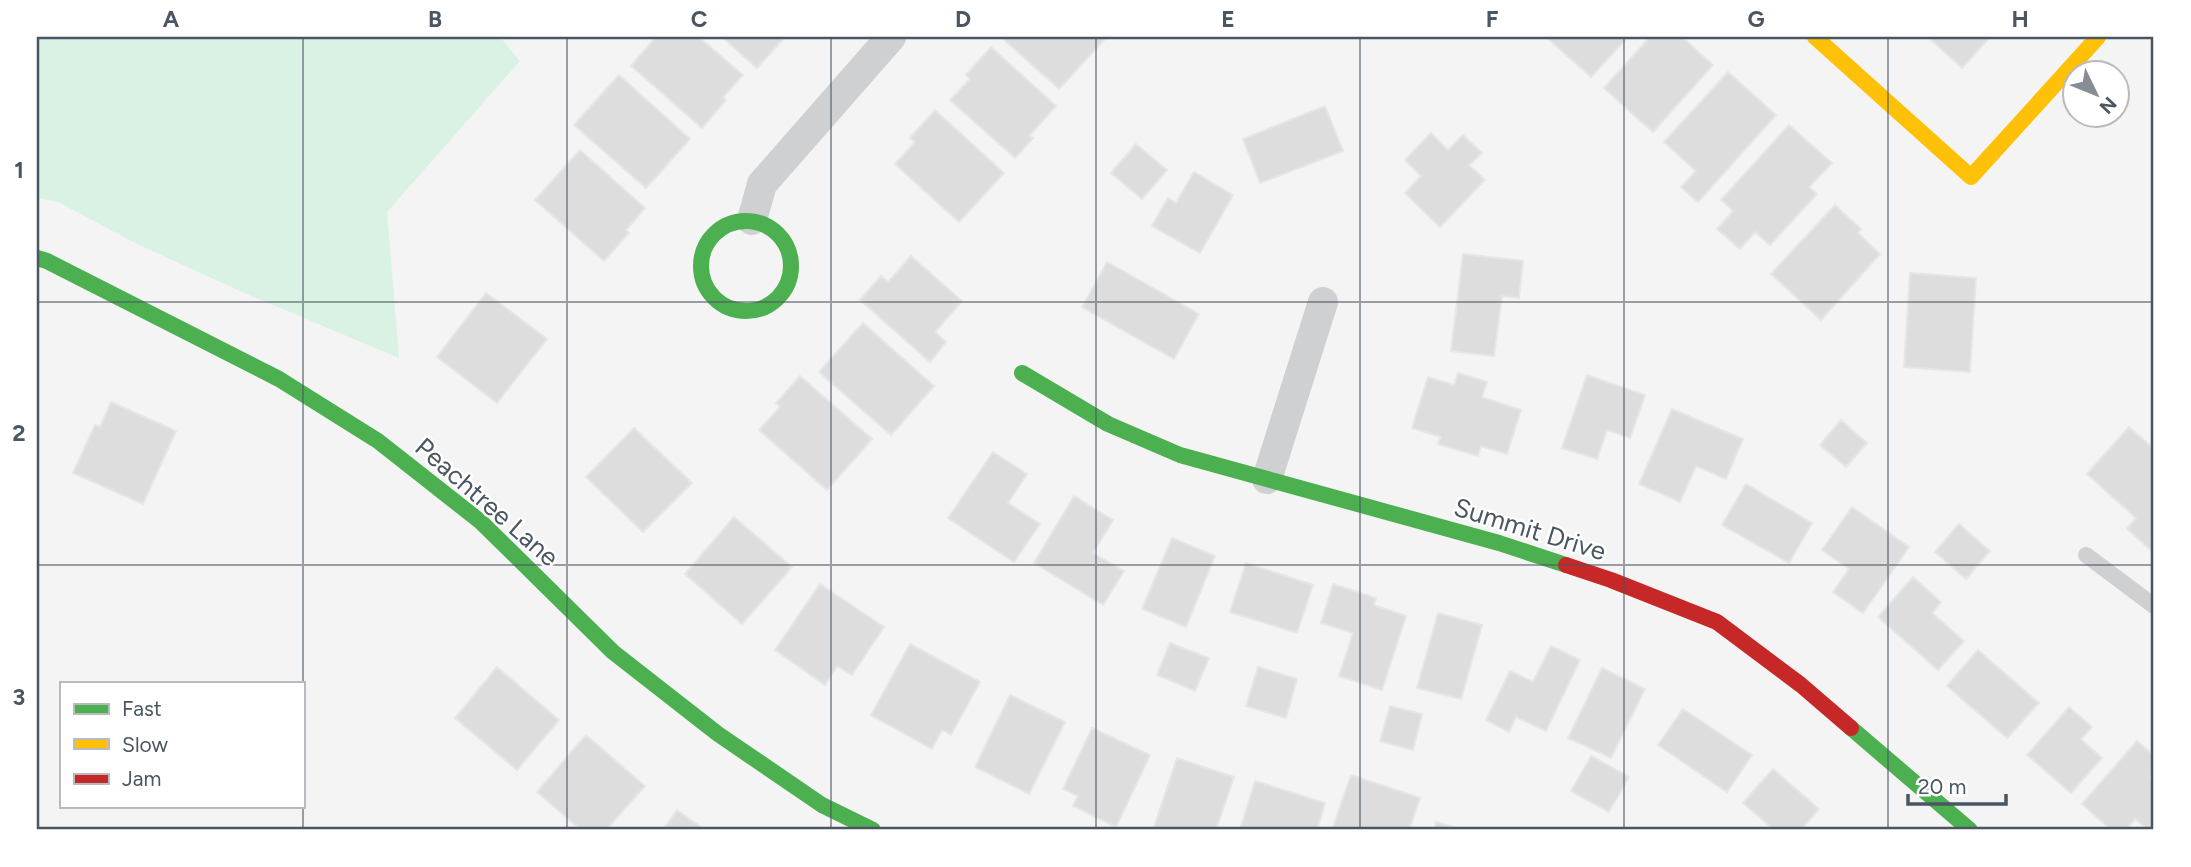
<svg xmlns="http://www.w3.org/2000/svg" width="2191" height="867" font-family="Figtree,sans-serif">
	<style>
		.green { fill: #d9f2e3 }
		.building { fill: #ddddde; stroke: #e5e6e7; stroke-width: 2 }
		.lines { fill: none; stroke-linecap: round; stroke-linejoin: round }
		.lane { stroke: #ced0d2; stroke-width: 16 }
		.street { stroke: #ced0d2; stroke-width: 30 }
		.fast { stroke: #4caf50; stroke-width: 16 }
		.slow { stroke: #ffc107; stroke-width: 16 }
		.jam { stroke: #c62828; stroke-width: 16 }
		.grid { fill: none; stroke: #4a5661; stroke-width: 2; stroke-opacity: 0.55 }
		.labels { text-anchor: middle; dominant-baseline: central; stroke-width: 5; stroke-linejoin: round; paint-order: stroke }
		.street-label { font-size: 26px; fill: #4a5661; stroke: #fff }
		.neatline { fill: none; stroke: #4a5661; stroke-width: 2.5 }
		.grid-label { font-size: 23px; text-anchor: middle; font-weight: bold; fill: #4a5661 }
	</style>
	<rect width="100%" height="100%" fill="#f4f4f4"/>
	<path class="green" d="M37,37H500L520,61L387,212L399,358L242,292L135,243L58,202L37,198Z"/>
	<path class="building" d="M656,37H699L743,75L723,97L726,100L702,128L631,66Z
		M722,37H785L757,68Z
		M1001,37H1102L1105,39L1059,89Z
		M1546,37H1628L1591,77Z
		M1650,37H1682L1713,65L1653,132L1604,88Z
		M1928,37H1990L1962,68Z
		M991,47L1056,106L1029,136L1033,138L1015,158L950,100L970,79L966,75Z
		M1728,72L1776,115L1698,202L1681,187L1696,171L1664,142Z
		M619,75L690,139L646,188L574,125Z
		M1325,106L1343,151L1260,183L1243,139Z
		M935,110L1004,173L959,222L895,164L915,142L910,138Z
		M1789,125L1832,163L1809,187L1817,194L1770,245L1755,232L1740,249L1717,229L1733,211L1721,200Z
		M1431,133L1448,150L1463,135L1482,153L1469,165L1485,180L1440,227L1405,193L1421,176L1405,160Z
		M1136,144L1167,170L1142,199L1111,173Z
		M580,150L645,208L626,230L629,233L604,261L535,200Z
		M1194,172L1233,195L1200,253L1152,226L1168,198L1176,203Z
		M1835,205L1861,229L1858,233L1880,254L1821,320L1771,274Z
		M1463,254L1523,261L1519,298L1502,296L1494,356L1451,351Z
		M911,256L962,301L935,332L946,342L930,362L860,300L881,276L888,282Z
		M1107,262L1199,314L1174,359L1082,307Z
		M1910,273L1976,278L1970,372L1904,367Z
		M486,293L547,339L497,403L437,357Z
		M863,323L934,386L891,435L819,372Z
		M1458,373L1487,382L1482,397L1521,410L1507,454L1481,446L1478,456L1438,444L1441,437L1412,428L1428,377L1454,385Z
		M1587,375L1645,395L1630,438L1607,430L1597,459L1562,448Z
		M800,376L872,439L827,490L759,430L780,407L776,403Z
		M111,402L176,431L143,504L73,473L95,425L100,427Z
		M1672,409L1743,439L1726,479L1696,466L1680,502L1639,484Z
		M1841,420L1867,443L1846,467L1820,445Z
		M2129,427L2154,449V553L2127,529L2136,518L2087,474Z
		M634,428L692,483L643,532L586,477Z
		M993,452L1027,474L1008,503L1040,524L1014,562L948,518Z
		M1746,484L1812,523L1789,563L1722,525Z
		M1074,496L1113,520L1093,553L1124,571L1103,605L1034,563Z
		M1852,507L1909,547L1863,613L1833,592L1849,569L1822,550Z
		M734,517L792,567L742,624L685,574Z
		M1959,524L1990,551L1966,579L1935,552Z
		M1172,538L1215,556L1186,627L1142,609Z
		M1246,563L1313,585L1297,633L1230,612Z
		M1913,577L1941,602L1932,613L1964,641L1938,670L1878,617Z
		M820,584L884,627L852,675L837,666L825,685L775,650Z
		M1333,584L1376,598L1374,605L1406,616L1382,690L1339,676L1353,633L1321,623Z
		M1438,613L1482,625L1461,699L1417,688Z
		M1170,643L1209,658L1195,691L1157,675Z
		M910,644L980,682L951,735L942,730L932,749L871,715Z
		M1551,646L1580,660L1546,731L1516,717L1509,732L1486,720L1510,671L1533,682Z
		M1978,650L2039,703L2007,738L1947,686Z
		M497,667L559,720L517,770L455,718Z
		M1258,667L1297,679L1286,718L1246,706Z
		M1602,668L1645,689L1611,758L1568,738Z
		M1010,695L1065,722L1029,794L975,767Z
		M1390,706L1422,714L1413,750L1380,741Z
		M2069,707L2092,727L2081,739L2102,758L2071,793L2027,755Z
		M1683,709L1752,755L1727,792L1658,745Z
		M1092,728L1150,755L1116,827L1073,806L1078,796L1063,789Z
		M586,735L645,786L606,830H581L537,792Z
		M2137,741L2154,756V772L2150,778L2154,782V830H2149L2135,819L2126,830H2111L2082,804Z
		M1591,756L1629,777L1609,812L1571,791Z
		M1177,758L1234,777L1216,830H1153Z
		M1773,769L1819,809L1801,830H1774L1743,803Z
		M1351,775L1420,798L1409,830H1332Z
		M1255,781L1325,803L1317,830H1240Z
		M677,810L705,830H663Z
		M1436,822L1463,830H1434Z"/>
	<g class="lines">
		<path class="lane" d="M2086,555L2154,606"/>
		<path class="street" d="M752,220L762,184L891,37
			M1267,479L1323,302"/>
		<path class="fast" d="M701 266a45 45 0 1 1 90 0a45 45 0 1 1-90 0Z
			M37,258L47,261L279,379L378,441L481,522L613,652L718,734L822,805L873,830
			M1022,373L1108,424L1180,455L1499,543L1566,565
			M1851,728L1970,830"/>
		<path class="slow" d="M1815,37L1971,177L2098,37"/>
		<path class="jam" d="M1566,565L1611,580L1717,622L1801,685L1851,728"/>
	</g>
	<path class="grid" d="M303,37V683M567,37V830M831,37V830M1096,37V830M1360,37V830M1624,37V830M1888,37V830M37,302H2154M37,565H2154M303,683V806M303,806V830"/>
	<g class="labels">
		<g class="street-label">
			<text transform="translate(487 502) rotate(41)">Peachtree Lane</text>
			<text transform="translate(1530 529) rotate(17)">Summit Drive</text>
		</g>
	</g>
	<rect width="2191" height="867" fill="none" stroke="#ffffff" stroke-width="77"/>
	<rect x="60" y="682" width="245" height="126" fill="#ffffff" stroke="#b7bbc0" stroke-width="2"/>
	<rect x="74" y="704" width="35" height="10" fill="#4caf50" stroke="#b7bbc0" stroke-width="2"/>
	<text x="122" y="716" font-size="21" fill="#4a5661">Fast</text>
	<rect x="74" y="739" width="35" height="10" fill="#ffc107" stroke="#b7bbc0" stroke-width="2"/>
	<text x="122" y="752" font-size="21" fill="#4a5661">Slow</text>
	<rect x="74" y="774" width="35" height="10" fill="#c62828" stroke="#b7bbc0" stroke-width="2"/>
	<text x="122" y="786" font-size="21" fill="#4a5661">Jam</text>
	<g transform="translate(2096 94) rotate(133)"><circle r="33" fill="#ffffff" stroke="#b7bbc0" stroke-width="2"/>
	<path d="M0-5L12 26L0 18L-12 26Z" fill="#868d94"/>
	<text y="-10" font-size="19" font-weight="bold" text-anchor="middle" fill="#4a5661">N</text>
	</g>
	<path d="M1908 794v10h98v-10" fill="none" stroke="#4a5661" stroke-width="3.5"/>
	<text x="1918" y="794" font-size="21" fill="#4a5661" stroke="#ffffff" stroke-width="5" paint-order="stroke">20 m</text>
	<rect x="38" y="38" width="2114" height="790" class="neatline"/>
	<g class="grid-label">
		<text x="171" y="27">A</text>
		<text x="435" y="27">B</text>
		<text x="699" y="27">C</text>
		<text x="963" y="27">D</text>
		<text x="1228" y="27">E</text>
		<text x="1492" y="27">F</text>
		<text x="1756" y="27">G</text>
		<text x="2020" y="27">H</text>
		<text x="19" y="178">1</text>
		<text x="19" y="441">2</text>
		<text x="19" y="705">3</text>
	</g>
</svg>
